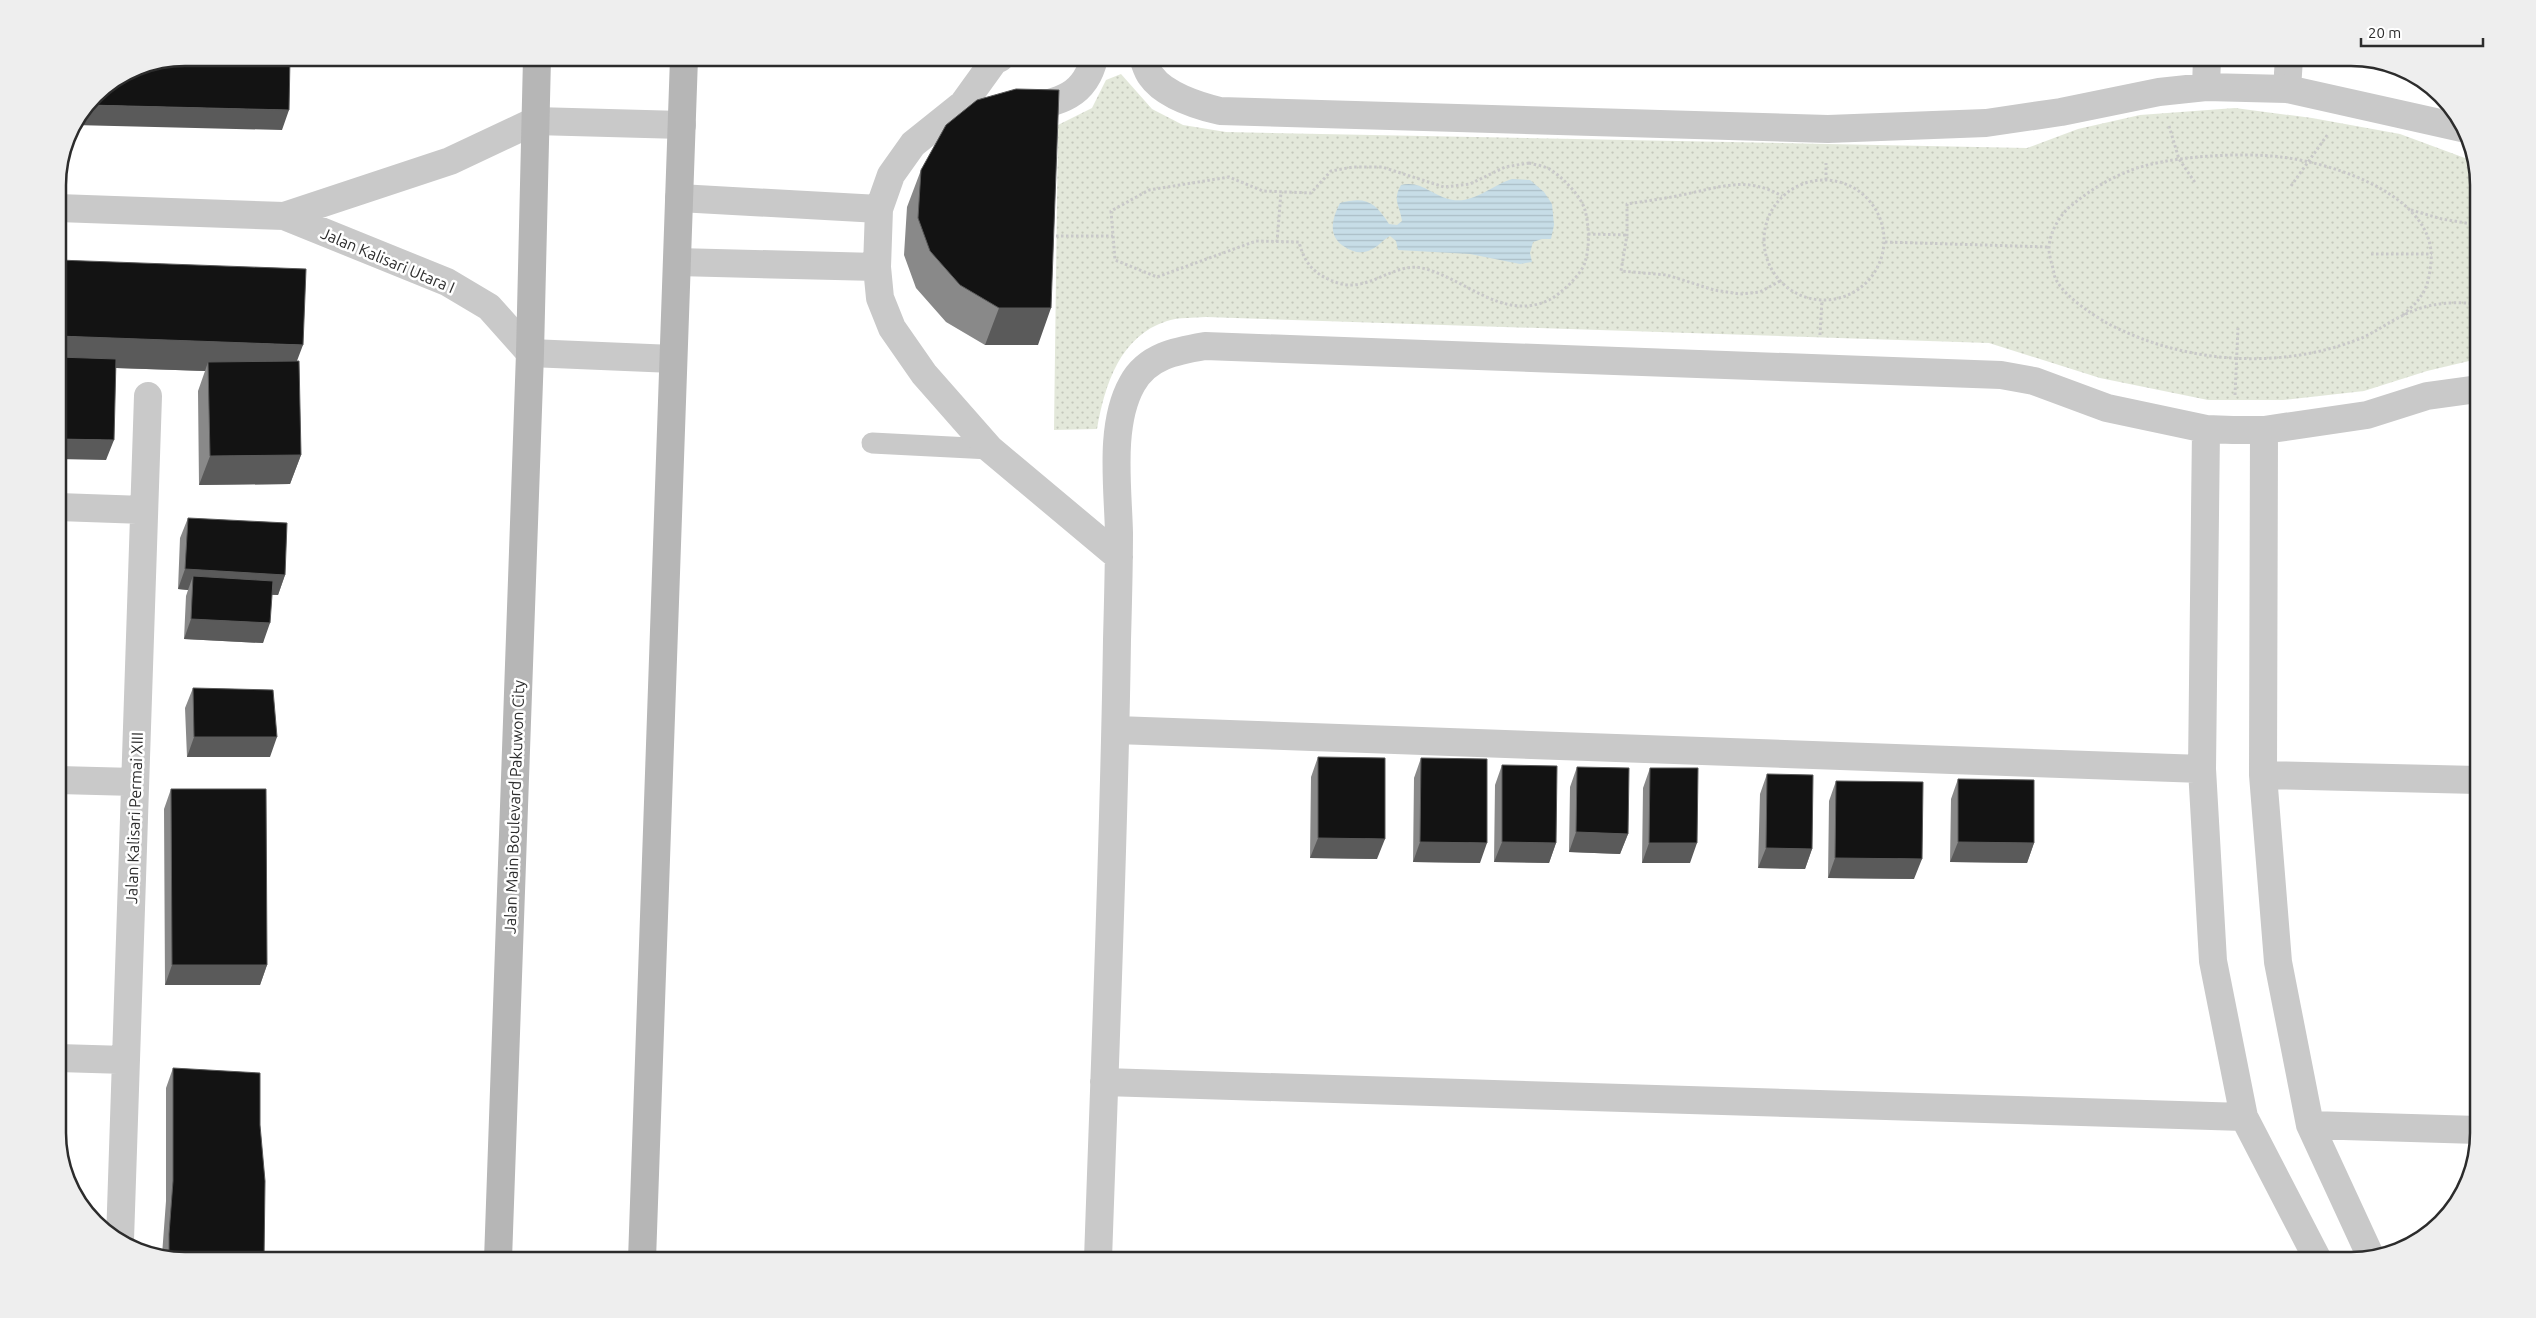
<svg xmlns="http://www.w3.org/2000/svg" width="2536" height="1318" font-family="Ubuntu,sans-serif">
	<style>
		.grass { fill: url(#grass-dots) }
		.water { fill: url(#water-rules) }
		.lines { fill: none; stroke-linecap: round; stroke-linejoin: round }
		.path { stroke: #c9c9c9; stroke-width: 3; stroke-dasharray: 2.5 2.5; stroke-linecap: butt }
		.lane { stroke: #c9c9c9; stroke-width: 21 }
		.street { stroke: #c9c9c9; stroke-width: 28 }
		.secondary { stroke: #b6b6b6; stroke-width: 28 }
		.wall { fill: #898989 }
		.shaded-wall { fill: #5a5a5a }
		.building { fill: #131313; stroke: #5a5a5a }
		.labels { text-anchor: middle; dominant-baseline: central; stroke-width: 5; stroke-linejoin: round; paint-order: stroke }
		.street-label { font-size: 16px; fill: #2c2c2c; stroke: #fff }
		.rim { fill: none; stroke: #2c2c2c; stroke-width: 2.5 }
	</style>
	<defs>
		<pattern id="grass-dots" width="8" height="8" patternUnits="userSpaceOnUse" patternTransform="scale(1.25)"><rect width="8" height="8" fill="#e3e8da"/><path d="M2 2h.1M6 6h.1" fill="none" stroke="#c3c7bb" stroke-width="1.8" stroke-linecap="round"/></pattern>
		<pattern id="water-rules" width="6" height="5" patternUnits="userSpaceOnUse" patternTransform="scale(1.25)"><rect width="6" height="5" fill="#c7dde7"/><path d="M0 2.5h6" fill="none" stroke="#abbec6"/></pattern>
	</defs>
	<rect width="100%" height="100%" fill="#fff"/>
	<path class="grass" d="M1121,74L1152,109L1183,125L1226,132L2027,148L2078,129L2140,115L2235,108L2312,118L2400,134L2473,161L2478,177V361H2469L2427,371L2364,391L2283,400H2208L2100,378L1989,343L1206,317C1194,318 1179,317 1167,321C1120,336 1105,384 1097,429L1054,430L1058,125L1092,108L1106,80Z"/>
	<path class="water" d="M1512,179L1530,180L1544,192L1552,204L1554,225L1551,239H1542L1533,242L1530,253L1532,262L1520,264L1470,254L1398,250L1396,241L1390,236C1381,241 1376,250 1364,252C1357,253 1351,251 1345,247C1327,236 1332,219 1340,203C1366,196 1375,202 1389,224L1397,225L1402,221C1400,206 1392,200 1401,185C1422,180 1433,197 1453,200C1475,203 1492,185 1512,179Z"/>
	<g class="lines">
		<path class="path" d="M2169,126L2179,159L2196,184
			M1529,163C1536,165 1545,166 1551,170C1563,178 1581,196 1585,210C1589,225 1590,247 1585,262C1582,274 1561,294 1549,300C1503,322 1465,278 1422,268C1394,262 1368,293 1338,283C1315,275 1305,265 1299,242L1256,241L1157,277L1115,260L1111,211L1149,190L1229,177L1263,191L1311,193L1331,171L1353,167H1382L1444,187L1470,184L1505,167Z
			M1764 240a60 60 0 1 1 120 0a60 60 0 1 1-120 0Z
			M1826,180V163
			M2291,186L2328,134
			M2411,210L2442,219L2478,225
			M1588,234L1627,235
			M1051,236H1113
			M1277,242L1281,192
			M1885,242L2049,247
			M2371,254H2432
			M1780,281L1760,292L1740,294L1714,290L1667,275L1621,271L1627,235V204C1645,201 1663,199 1681,195C1719,188 1745,175 1782,196
			M2403,315C2409,309 2417,303 2421,296C2428,287 2430,273 2431,262C2437,196 2333,163 2281,157C2242,152 2165,156 2129,171C2108,179 2089,191 2072,205C2060,214 2049,233 2049,249C2049,257 2053,266 2054,274C2058,292 2090,313 2105,322C2181,363 2278,371 2359,339C2375,333 2388,322 2404,315C2427,303 2452,301 2478,304
			M1820,335L1822,300
			M2235,395L2238,328"/>
		<path class="lane" d="M872,443L990,449"/>
		<path class="street" d="M1000,58L994,61L963,104L913,144L891,175L879,209L877,267L880,298L892,328L924,374L990,449L1119,557
			M1143,58C1145,63 1147,71 1151,76C1164,95 1199,106 1220,111L1828,129L1986,123L2061,112L2159,92L2206,87L2287,89L2462,128
			M2206,87L2207,58
			M2287,89L2289,58
			M1022,109C1057,102 1085,98 1094,58
			M679,198L879,209
			M58,208L284,216
			M677,262L877,267
			M673,359L530,353L489,307L447,282L284,216L450,161L535,121L682,125
			M2206,429L2202,769L2213,961L2244,1117L2318,1260
			M2264,430L2263,775L2278,962L2310,1125L2370,1255
			M58,507L144,510
			M1116,730L2202,769
			M2263,775L2478,780
			M58,780L135,782
			M58,1058L126,1060
			M1104,1082L2244,1117
			M2310,1125L2478,1130
			M120,1240L148,396
			M1098,1260C1105,1054 1114,847 1117,640C1118,604 1119,568 1119,533C1118,488 1109,425 1132,384C1147,356 1176,351 1205,346L2001,375L2034,381L2107,408L2206,429L2233,430H2264L2367,415L2427,396L2478,389"/>
		<path class="secondary" d="M498,1260L530,353L537,58
			M642,1260L684,58"/>
	</g>
	<path class="wall" d="M921,170L1038,345H985L946,322L916,288L904,255L907,207Z
		M58,260L297,361L301,455L290,484L199,485L198,391L205,371L116,368L106,460Z
		M188,518L285,575L278,595H272L263,643L184,639L186,596L188,590L178,589L180,538Z
		M193,688L270,757H187L185,708Z
		M1318,757L1377,859L1310,858L1311,777Z
		M1421,758L1480,863L1413,862L1414,778Z
		M1502,765L1556,843L1549,863L1494,862L1495,785Z
		M1577,767L1628,834L1620,854L1569,852L1570,787Z
		M1650,768L1690,863H1642L1643,788Z
		M1767,774L1812,849L1805,869L1758,868L1760,794Z
		M1958,779L2034,843L2027,863L1950,862L1951,799Z
		M1836,781L1914,879L1828,878L1829,801Z
		M171,789L267,965L260,985H165L164,809Z
		M173,1068L185,1260L162,1255L166,1201V1088Z"/>
	<path class="shaded-wall" d="M88,105L289,110L282,130L74,125Z
		M999,308H1051L1038,345H985Z
		M58,336L303,345L292,374L208,362L205,371L58,366Z
		M58,439L114,440L106,460L58,459Z
		M301,455L290,484L199,485L210,456Z
		M185,569L285,575L278,595L193,590V576L188,590L178,589Z
		M191,619L270,623L263,643L184,639Z
		M194,737H277L270,757H187Z
		M1576,832L1628,834L1620,854L1569,852Z
		M1318,838L1385,839L1377,859L1310,858Z
		M1420,842L1487,843L1480,863L1413,862Z
		M1502,842L1556,843L1549,863L1494,862Z
		M1958,842L2034,843L2027,863L1950,862Z
		M1649,843H1697L1690,863H1642Z
		M1766,848L1812,849L1805,869L1758,868Z
		M1835,858L1922,859L1914,879L1828,878Z
		M172,965H267L260,985H165Z"/>
	<path class="building" d="M185,58H290L289,110L88,105L95,95L136,67Z
		M1016,89L1059,90L1051,308H999L960,285L930,251L918,218L921,170L946,125L977,100Z
		M58,260L306,269L303,345L58,336Z
		M58,357L116,359L114,440L58,439Z
		M299,361L301,455L210,456L208,362Z
		M188,518L287,523L285,575L185,569Z
		M193,576L273,581L270,623L191,619Z
		M193,688L273,690L277,737H194Z
		M1318,757L1385,758V839L1318,838Z
		M1421,758L1487,759V843L1420,842Z
		M1502,765L1557,766L1556,843L1502,842Z
		M1577,767L1629,768L1628,834L1576,832Z
		M1650,768H1698L1697,843H1649Z
		M1767,774L1813,775L1812,849L1766,848Z
		M1958,779L2034,780V843L1958,842Z
		M1836,781L1923,782L1922,859L1835,858Z
		M171,789H266L267,965H172Z
		M173,1068L260,1073V1125L265,1181L264,1260H185L169,1257V1234L173,1181Z"/>
	<g class="labels">
		<g class="street-label">
			<text transform="translate(388 260) rotate(23)">Jalan Kalisari Utara I</text>
			<text transform="translate(514 807) rotate(-88)">Jalan Main Boulevard Pakuwon City</text>
			<text transform="translate(134 818) rotate(-88)">Jalan Kalisari Permai XIII</text>
		</g>
	</g>
	<path d="M0 0H2536V1318H0ZM185 66H2351A119 119 0 0 1 2470 185V1133A119 119 0 0 1 2351 1252H185A119 119 0 0 1 66 1133V185A119 119 0 0 1 185 66Z" fill="#eee" fill-rule="evenodd"/>
	<path class="rim" d="M185 66H2351A119 119 0 0 1 2470 185V1133A119 119 0 0 1 2351 1252H185A119 119 0 0 1 66 1133V185A119 119 0 0 1 185 66Z"/>
	<path d="M2361 38v8h122v-8" fill="none" stroke="#2c2c2c" stroke-width="2.5"/>
	<text x="2368" y="38" font-size="15" fill="#2c2c2c" stroke="#ffffff" stroke-width="4" paint-order="stroke">20 m</text>
</svg>
